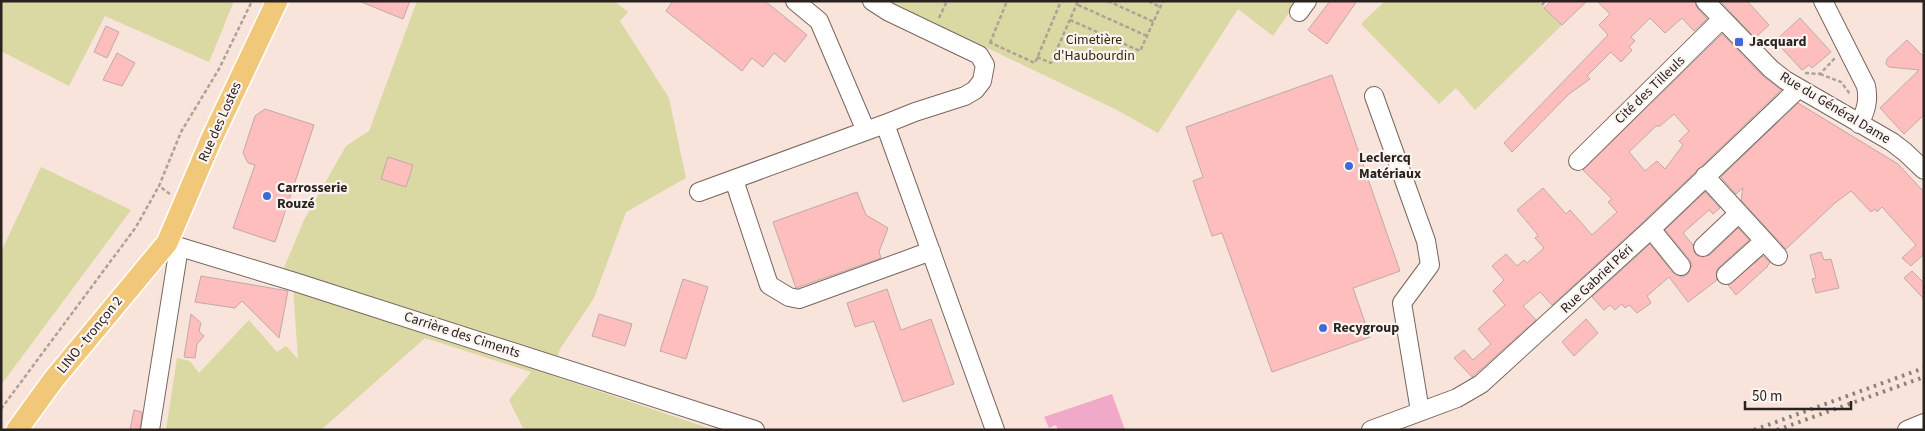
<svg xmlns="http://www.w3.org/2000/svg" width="1925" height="431" font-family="'Source Sans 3',sans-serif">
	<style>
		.green { fill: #dad8a3 }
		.water { fill: #f1a9c9 }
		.building { fill: #febebd; stroke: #c0a9a8; fill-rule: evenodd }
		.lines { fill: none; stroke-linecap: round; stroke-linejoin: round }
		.minor-casing { stroke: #78665e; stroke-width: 20 }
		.major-casing { stroke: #fff; stroke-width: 24 }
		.path { stroke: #afa098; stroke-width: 2.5; stroke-dasharray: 4 2.5; stroke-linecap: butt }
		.minor { stroke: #fff; stroke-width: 18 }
		.major { stroke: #f1c87a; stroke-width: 21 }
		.rail { stroke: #8d8079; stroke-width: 4; stroke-dasharray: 2.5 5; stroke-linecap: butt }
		.poi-dot { fill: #3d69da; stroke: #fcf4f0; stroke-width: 2 }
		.labels { text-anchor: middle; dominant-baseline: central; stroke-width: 4.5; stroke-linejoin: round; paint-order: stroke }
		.park-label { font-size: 14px; fill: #2e2c0b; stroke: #fcf4f0 }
		.poi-label { font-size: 14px; font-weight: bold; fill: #29221e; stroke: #fcf4f0; text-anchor: start }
		.street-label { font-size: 14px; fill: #29221e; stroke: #fcf4f0 }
	</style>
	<rect width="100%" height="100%" fill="#f8e4da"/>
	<path class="green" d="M1,1H234L209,62L105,16L69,86L1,51Z
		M417,1H614L628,12L620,21L669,98L686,178L626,212L594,298L560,349L551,375L714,430H524L509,400L531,372L425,338L321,430H166L177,358L190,361L199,373L249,320L277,352L286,346L298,359L292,271L284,268L304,220L346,146L369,131Z
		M889,1H1297L1273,36L1238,9L1158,133L1117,110Z
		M1385,1H1538L1562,25L1475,110L1456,88L1439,104L1361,24Z
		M41,167L131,210L1,385V252Z"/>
	<path class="water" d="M1112,394L1125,430H1058L1056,425L1049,428L1044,417Z"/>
	<path class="building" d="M359,1H410L403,19Z
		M673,1H765L807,35L785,62L774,53L763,67L752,58L742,71L666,11Z
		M1330,1H1357L1327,44L1308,30Z
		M1551,1H1587L1562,25L1544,8Z
		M1597,1H1695L1697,8L1707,19L1694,31L1682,18L1665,33L1650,18L1631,37L1635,41L1629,47L1632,50L1621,62L1611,52L1587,76L1590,79L1569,94L1512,152L1504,143L1608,35L1599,25L1610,14Z
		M1720,1H1747L1769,25L1755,38Z
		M1800,18L1831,52L1812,68L1809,65L1802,70L1775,41Z
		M106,26L119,32L107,58L94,52Z
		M1722,34L1763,76L1781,90L1644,221L1552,305L1540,292L1523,306L1536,320L1472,377L1454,358L1464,350L1473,360L1491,344L1478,329L1505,305L1493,291L1504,280L1492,266L1506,254L1517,266L1524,260L1527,263L1544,248L1535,238L1538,235L1517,210L1543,188L1566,214L1570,210L1592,235L1617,212L1608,202L1612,199L1583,170ZM1674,114L1689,131L1679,141L1683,145L1665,169L1657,161L1645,171L1629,152L1656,126H1660Z
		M1907,40L1924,57V115L1904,134L1880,108L1919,70L1889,67L1886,64L1887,59Z
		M117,53L135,63L122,86L103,80Z
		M1332,75L1400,271L1353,288L1370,337L1272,372L1222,233L1212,236L1193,181L1203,177L1186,127Z
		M1798,103L1898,164L1924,192V254L1911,266L1902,258L1916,245L1882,207L1877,212L1875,209L1871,212L1851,191L1835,203L1786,249L1741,200L1743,188L1736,194L1721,177Z
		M265,109L314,125L275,242L233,228L255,165L248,163L243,153L255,116Z
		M388,157L413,165L406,187L381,179Z
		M857,192L866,215L888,228L879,252L881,258L796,288L773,222Z
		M1705,192L1720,208L1713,214L1709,210L1683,233L1693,245L1695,254L1700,257L1710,255L1738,228L1749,240L1719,267L1716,272L1717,280L1688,302L1669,277L1647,296L1651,303L1637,313L1629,305L1625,308L1622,304L1615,310L1610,305L1604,310L1592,297L1650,244L1673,273L1682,277L1688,274L1692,265L1690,260L1665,230Z
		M1821,252L1824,260L1831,259L1839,288L1816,293L1812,279L1816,278L1810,255Z
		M1763,256L1770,263L1767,266H1768L1736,295L1728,285Z
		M1912,271L1924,283V299L1904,278Z
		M201,276L288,291L279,338L242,301L235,308L195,302Z
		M683,279L708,287L686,359L660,351Z
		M887,289L901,330L931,319L954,384L903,402L874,321L855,327L847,303Z
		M191,314L201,323L199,331L204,336L197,344L195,358L184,357Z
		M599,314L632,324L625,346L592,336Z
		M1586,319L1598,333L1574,356L1562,342Z
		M134,410L142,412L140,430H130Z"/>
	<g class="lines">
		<defs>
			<path id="minor" d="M795,1L819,21L866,131
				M872,1L889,12L979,55L985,65L982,81L975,90L965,96L915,112L885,124
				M1705,1L1771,69L1785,80L1892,142L1905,152L1924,170
				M1823,1L1866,86C1869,100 1866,111 1859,124
				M1299,12L1307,1
				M1374,96L1426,241L1430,265L1402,303L1420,411
				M1578,161L1722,19
				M1705,176L1778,256
				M734,180L769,285L789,297L799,299L931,251
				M699,192L885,124L995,430
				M1651,229L1681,266
				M167,243L295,282L755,430
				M1703,247L1739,213
				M1726,275L1764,241
				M150,430L179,247
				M1371,430L1457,398L1481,384L1651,229L1798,89
				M1907,430L1924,423"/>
			<path id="major" d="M17,430L54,379L167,243L211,140L277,1"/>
		</defs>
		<use href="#minor" class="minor-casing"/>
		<use href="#major" class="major-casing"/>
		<path class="path" d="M1108,1L1154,22
			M1149,1L1160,7
			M1078,5L1147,36
			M1542,5L1545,1
			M939,18L947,1
			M1070,20L1140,51L1163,1
			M989,42L1035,63L1061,1
			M990,43L1007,1
			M1037,57L1051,63L1078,1
			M1805,73L1820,74L1835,58
			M1820,74L1841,82L1850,94
			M170,194L159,186L181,132L219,69L252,1
			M1,409L136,227L159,186"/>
		<use href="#minor" class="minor"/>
		<use href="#major" class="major"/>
		<path class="rail" d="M1754,430L1924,368
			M1777,430L1924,377"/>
	</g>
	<g class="poi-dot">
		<rect x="1734" y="37" width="10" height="10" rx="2.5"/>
		<circle cx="1349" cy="166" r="5"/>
		<circle cx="267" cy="196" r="5"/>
		<circle cx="1323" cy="328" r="5"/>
	</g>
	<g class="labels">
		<g class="park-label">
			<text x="1094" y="40">Cimetière<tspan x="1094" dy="16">d'Haubourdin</tspan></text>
		</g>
		<g class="poi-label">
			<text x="1749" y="42">Jacquard</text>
			<text x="1359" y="158">Leclercq<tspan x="1359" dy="16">Matériaux</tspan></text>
			<text x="277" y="188">Carrosserie<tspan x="277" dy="16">Rouzé</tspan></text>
			<text x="1333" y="328">Recygroup</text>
		</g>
		<g class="street-label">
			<text transform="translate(1650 90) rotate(-44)">Cité des Tilleuls</text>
			<text transform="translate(1835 108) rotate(31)">Rue du Général Dame</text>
			<text transform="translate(220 122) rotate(-66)">Rue des Lostes</text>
			<text transform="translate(1597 279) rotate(-43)">Rue Gabriel Péri</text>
			<text transform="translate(90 335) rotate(-51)">LINO - tronçon 2</text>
			<text transform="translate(462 335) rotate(18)">Carrière des Ciments</text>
		</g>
	</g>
	<rect width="1925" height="431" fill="none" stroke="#29221e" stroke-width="5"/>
	<path d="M1745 401v8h106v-8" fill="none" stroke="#29221e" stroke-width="2.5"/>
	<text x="1752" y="401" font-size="15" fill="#29221e" stroke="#fcf4f0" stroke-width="4" paint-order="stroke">50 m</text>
</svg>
